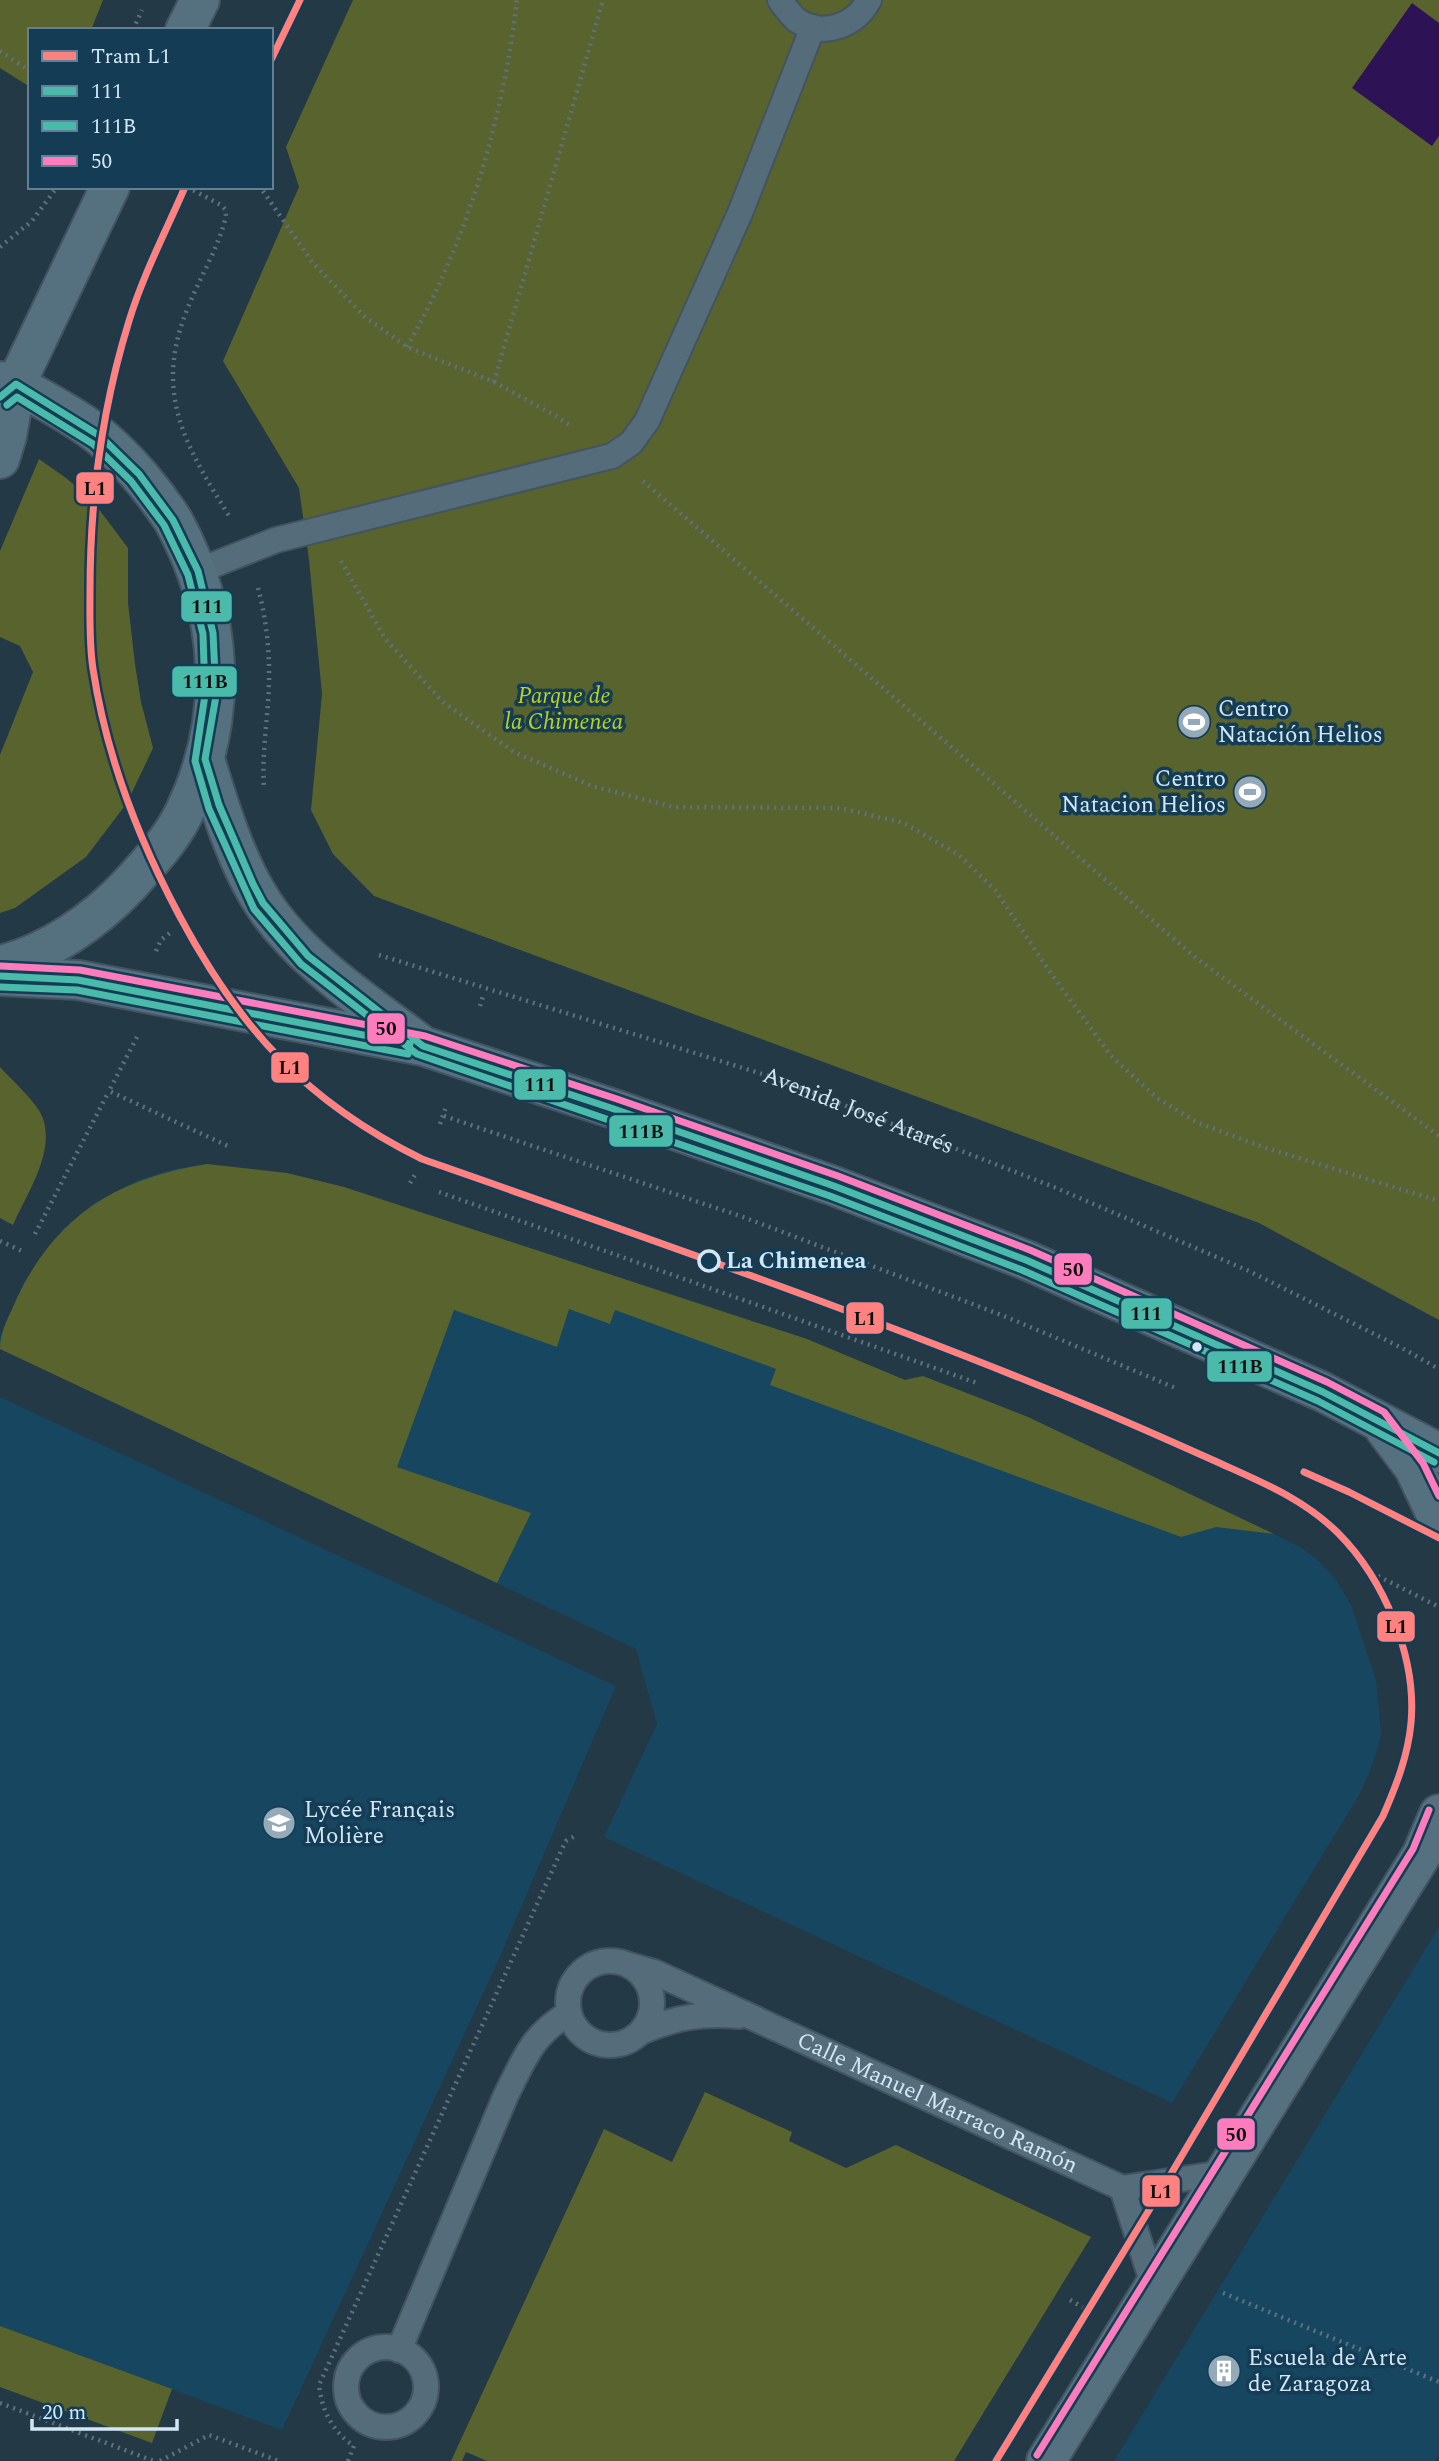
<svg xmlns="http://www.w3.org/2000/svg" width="1439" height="2461" font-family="Spectral,serif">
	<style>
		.built { fill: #174660 }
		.green { fill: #58632e }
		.water { fill: #2d1256 }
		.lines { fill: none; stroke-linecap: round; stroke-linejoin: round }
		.service-casing { stroke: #425460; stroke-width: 28 }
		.secondary-casing { stroke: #425460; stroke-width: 42 }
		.path { stroke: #5e727d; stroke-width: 4.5; stroke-dasharray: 2 5; stroke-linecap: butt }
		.service { stroke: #556c7a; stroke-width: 24 }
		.secondary { stroke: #55707f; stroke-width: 38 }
		.bus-1-casing { stroke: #143d55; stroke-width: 12 }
		.bus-2-casing { stroke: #143d55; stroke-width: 12 }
		.bus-3-casing { stroke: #143d55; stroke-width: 12 }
		.bus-1 { stroke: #4abaaa; stroke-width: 7 }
		.bus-2 { stroke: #4abaaa; stroke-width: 7 }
		.bus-3 { stroke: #fc7cbc; stroke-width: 7 }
		.tram-1-casing { stroke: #143d55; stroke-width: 12 }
		.tram-1 { stroke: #ff8180; stroke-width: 7 }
		.stop-dot { fill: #143d55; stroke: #d2e7f6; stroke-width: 3.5 }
		.bus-dot { fill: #d2e7f6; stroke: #143d55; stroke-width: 2.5 }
		.labels { text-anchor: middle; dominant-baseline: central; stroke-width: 7; stroke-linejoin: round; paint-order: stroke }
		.park-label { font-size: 23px; font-style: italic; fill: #bdd220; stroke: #143d55 }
		.poi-label { font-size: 23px; fill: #d2e7f6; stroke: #143d55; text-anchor: start }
		.street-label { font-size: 23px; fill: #d2e7f6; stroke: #143d55 }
		.stop-label { font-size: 23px; font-weight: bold; fill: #d2e7f6; stroke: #143d55; text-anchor: start }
		.line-badge { stroke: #143d55; stroke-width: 2.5 }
		.pale-badge-label { font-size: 19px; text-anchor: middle; font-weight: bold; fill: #111 }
	</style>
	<rect width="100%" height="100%" fill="#233946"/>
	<path class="built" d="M207,1164L287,1173L344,1187L807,1339L905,1380L923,1376L1028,1417L1274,1534L1300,1547L1317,1559L1336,1580L1351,1605L1376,1680L1381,1733L1378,1748L1369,1774L1359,1795L1172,2103L604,1837L657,1724L636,1649L0,1349V1336L25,1280L64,1228L94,1203L138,1180L173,1169Z
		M0,1397L616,1686L498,1961L282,2430L0,2326Z
		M1439,1927V2455L1435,2461H1114Z"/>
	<path class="green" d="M0,0H103L91,30H30V87L0,68Z
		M353,0H1439V1320L1259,1223L374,896L333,854L311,810L322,694L309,560L299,488L223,361L299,187L286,147Z
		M39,459L66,478L92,500L128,548V603L135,664L141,702L153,748L127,803L86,857L15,908L0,913V755L33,672L20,646L0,637V551Z
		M0,1067C13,1081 30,1096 40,1112C59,1147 27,1193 13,1225L0,1218Z
		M207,1164L287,1173L344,1187L807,1339L905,1380L923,1376L1028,1417L1274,1534L1216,1527L1181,1537L770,1385L776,1369L615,1310L610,1324L569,1309L557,1347L454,1310L397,1467L531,1513L497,1583L0,1349C0,1330 10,1315 17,1298C56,1215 118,1178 207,1164Z
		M705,2092L792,2132L789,2141L846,2168L896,2145L1091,2237L954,2461H487L466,2452L462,2461H451L604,2129L672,2162Z
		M0,2326L172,2389L152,2443L0,2387Z"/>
	<path class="water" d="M1412,3L1439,23V136L1432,146L1352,88Z"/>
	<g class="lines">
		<defs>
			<g id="service">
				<path d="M780,0C785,7 791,16 798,21C824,38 856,25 869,0"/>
				<path d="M198,571L276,540L612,456L631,443L647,421L740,213L813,27"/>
				<circle cx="610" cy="2003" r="42"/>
				<path id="s2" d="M629,1965L654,1972L1122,2188L1223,2173"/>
				<path d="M641,2032C676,2017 702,2013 739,2016"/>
				<path d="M1122,2188L1154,2287"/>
				<circle cx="386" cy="2387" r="40"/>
				<path d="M399,2350L506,2095C525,2058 531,2036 569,2013"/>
			</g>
			<path id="secondary" d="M185,30L200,0
				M0,381L16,384C44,401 77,417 102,438C122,455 140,475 156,496C162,505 169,513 174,522C224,614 230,718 184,813C171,840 149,863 129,885C96,920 48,954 0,965
				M0,459L7,436L16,384L110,187
				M205,759C219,805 236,862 263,903C298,958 366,1003 418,1042
				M0,976L78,980L423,1046L614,1109L834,1186L1026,1260L1323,1392L1439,1453
				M1384,1428L1414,1468L1439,1521
				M1046,2461L1422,1854L1439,1814"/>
		</defs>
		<use href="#service" class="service-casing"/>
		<use href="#secondary" class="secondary-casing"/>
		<g class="path">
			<path d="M133,30L142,10"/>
			<path d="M0,51L30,71"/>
			<path d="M187,187L221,205L225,209L226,216C218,250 197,282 185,315C154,397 188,450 231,519"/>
			<path d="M263,191L312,262L365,317L407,347L494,382L556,416L572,427"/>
			<path d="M0,247L32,221L57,187"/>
			<path d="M407,347C467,241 503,121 517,0"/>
			<path d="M494,382L603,0"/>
			<path d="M643,481L1196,958L1439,1136"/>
			<path d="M341,561L386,640L444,703L514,752L592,786L673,807L840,808L904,823L959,855L995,890L1050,972L1111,1056L1157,1098L1198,1123L1263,1147L1439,1201"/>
			<path d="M258,588C268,625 271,664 268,702C266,731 262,759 264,788"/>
			<path d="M156,951L161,940L171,932"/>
			<path id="s1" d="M379,955L772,1077L1054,1187L1249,1271L1402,1348L1439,1369"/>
			<path d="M480,1006L483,996"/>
			<path d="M137,1037L109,1091L228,1146"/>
			<path d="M444,1116L743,1217L1004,1316L1178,1389"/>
			<path d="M440,1124L446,1107"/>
			<path d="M410,1183L416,1173"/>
			<path d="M439,1192L977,1383"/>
			<path d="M35,1234L109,1091"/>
			<path d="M0,1241L22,1251"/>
			<path d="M1378,1576L1439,1607"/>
			<path d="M1223,2293L1439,2382"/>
			<path d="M1070,2300L1087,2310"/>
			<path d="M0,2403L154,2461"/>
			<path d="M160,2461L209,2435L279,2461"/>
			<path d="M348,2461L354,2446C332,2431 322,2411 319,2385L562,1849L566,1841L577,1835"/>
		</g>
		<use href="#service" class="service"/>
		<use href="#secondary" class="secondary"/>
		<defs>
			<path id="bus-1" d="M0,397L16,384L100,436L139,474L173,520L198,571L213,633L216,696L205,759L219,805L253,884L263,903L308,956L423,1046L614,1109L834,1186L1026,1260L1323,1392L1439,1453
				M0,976L78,980L410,1044"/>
			<path id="bus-2" d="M7,405L17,397L93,444L131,481L164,525L188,575L203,634L205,695L195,761L209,809L254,909L301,964L417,1054L830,1196L1022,1270L1318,1401L1434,1462
				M0,987L77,990L408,1054"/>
			<path id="bus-3" d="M1,966L80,970L425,1036L617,1099L838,1176L1030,1250L1327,1382L1384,1412L1423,1463L1439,1496
				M1037,2455L1413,1849L1429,1810"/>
		</defs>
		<use href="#bus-1" class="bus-1-casing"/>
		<use href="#bus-2" class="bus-2-casing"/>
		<use href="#bus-3" class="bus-3-casing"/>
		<use href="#bus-1" class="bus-1"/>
		<use href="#bus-2" class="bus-2"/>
		<use href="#bus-3" class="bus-3"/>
		<defs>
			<path id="tram-1" d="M271,60L300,0
				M185,187C166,231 143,275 129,321C102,408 90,499 90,591C90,616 89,643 93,669C106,755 138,838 179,915C239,1028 306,1102 422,1159C650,1239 878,1318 1101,1411C1139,1427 1177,1444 1215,1461C1259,1481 1303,1498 1338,1533C1384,1579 1417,1657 1411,1723C1408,1756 1396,1786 1383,1816L1168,2179L996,2461
				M1304,1472L1349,1492L1439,1538"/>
		</defs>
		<use href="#tram-1" class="tram-1-casing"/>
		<use href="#tram-1" class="tram-1"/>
	</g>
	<defs>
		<symbol id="stadium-disc" viewBox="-11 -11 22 22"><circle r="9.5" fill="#95aab8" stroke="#143d55"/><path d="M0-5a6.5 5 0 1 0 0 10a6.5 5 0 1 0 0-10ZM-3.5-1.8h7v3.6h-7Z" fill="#fff"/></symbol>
		<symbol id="school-disc" viewBox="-11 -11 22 22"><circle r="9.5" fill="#95aab8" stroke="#143d55"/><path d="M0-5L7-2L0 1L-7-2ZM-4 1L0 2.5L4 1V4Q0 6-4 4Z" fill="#fff"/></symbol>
		<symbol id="building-disc" viewBox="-11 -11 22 22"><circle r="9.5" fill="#95aab8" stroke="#143d55"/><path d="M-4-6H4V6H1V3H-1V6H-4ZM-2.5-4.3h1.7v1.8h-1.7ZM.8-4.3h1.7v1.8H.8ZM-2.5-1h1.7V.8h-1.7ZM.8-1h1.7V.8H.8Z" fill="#fff"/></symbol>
	</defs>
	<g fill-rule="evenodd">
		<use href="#stadium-disc" x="1175" y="703" width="38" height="38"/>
		<use href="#stadium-disc" x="1231" y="773" width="38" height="38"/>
		<use href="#school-disc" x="260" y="1804" width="38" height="38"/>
		<use href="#building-disc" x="1205" y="2352" width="38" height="38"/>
	</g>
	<circle class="stop-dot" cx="709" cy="1261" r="10"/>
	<circle class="bus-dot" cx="1197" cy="1347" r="6"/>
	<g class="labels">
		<g class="park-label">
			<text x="564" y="696">Parque de<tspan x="564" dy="26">la Chimenea</tspan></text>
		</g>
		<g class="poi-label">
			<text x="1218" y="709">Centro<tspan x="1218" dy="26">Natación Helios</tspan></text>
			<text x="1226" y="779" text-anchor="end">Centro<tspan x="1226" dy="26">Natacion Helios</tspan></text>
			<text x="304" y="1810">Lycée Français<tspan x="304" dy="26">Molière</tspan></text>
			<text x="1248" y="2358">Escuela de Arte<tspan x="1248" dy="26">de Zaragoza</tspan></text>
		</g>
		<g class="street-label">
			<text stroke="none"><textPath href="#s1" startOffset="504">Avenida José Atarés</textPath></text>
			<text stroke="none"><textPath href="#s2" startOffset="338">Calle Manuel Marraco Ramón</textPath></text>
		</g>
		<g class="stop-label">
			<text x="726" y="1261">La Chimenea</text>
		</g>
	</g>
	<g class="line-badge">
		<rect x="75" y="471" width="40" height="34" rx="7" fill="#ff8180"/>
		<rect x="180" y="590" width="53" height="33" rx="7" fill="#4abaaa"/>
		<rect x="171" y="665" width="67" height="33" rx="7" fill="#4abaaa"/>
		<rect x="366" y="1012" width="40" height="33" rx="7" fill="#fc7cbc"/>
		<rect x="270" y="1051" width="40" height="33" rx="7" fill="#ff8180"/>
		<rect x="513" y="1068" width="54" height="33" rx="7" fill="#4abaaa"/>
		<rect x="608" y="1114" width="66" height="34" rx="7" fill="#4abaaa"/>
		<rect x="1053" y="1252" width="40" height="34" rx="7" fill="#fc7cbc"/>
		<rect x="1120" y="1297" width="53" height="33" rx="7" fill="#4abaaa"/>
		<rect x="845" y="1301" width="40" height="34" rx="7" fill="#ff8180"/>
		<rect x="1206" y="1350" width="67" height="33" rx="7" fill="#4abaaa"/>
		<rect x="1376" y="1610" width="40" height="33" rx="7" fill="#ff8180"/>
		<rect x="1216" y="2117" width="40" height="34" rx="7" fill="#fc7cbc"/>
		<rect x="1141" y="2174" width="40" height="34" rx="7" fill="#ff8180"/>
	</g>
	<g class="pale-badge-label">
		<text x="95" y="495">L1</text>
		<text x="207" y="613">111</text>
		<text x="205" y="688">111B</text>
		<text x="386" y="1035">50</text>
		<text x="290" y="1074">L1</text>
		<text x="540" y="1091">111</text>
		<text x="641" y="1138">111B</text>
		<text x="1073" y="1276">50</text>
		<text x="1146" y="1320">111</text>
		<text x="865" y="1325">L1</text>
		<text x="1240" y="1373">111B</text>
		<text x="1396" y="1633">L1</text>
		<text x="1236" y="2141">50</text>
		<text x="1161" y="2198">L1</text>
	</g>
	<rect x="28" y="28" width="245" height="161" fill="#143d55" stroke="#608195" stroke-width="2"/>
	<rect x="42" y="51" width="35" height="10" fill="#ff8180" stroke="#608195" stroke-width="2"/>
	<text x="91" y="63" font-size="21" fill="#d2e7f6">Tram L1</text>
	<rect x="42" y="86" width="35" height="10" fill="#4abaaa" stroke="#608195" stroke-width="2"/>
	<text x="91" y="98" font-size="21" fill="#d2e7f6">111</text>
	<rect x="42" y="121" width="35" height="10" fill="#4abaaa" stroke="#608195" stroke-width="2"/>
	<text x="91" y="133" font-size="21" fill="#d2e7f6">111B</text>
	<rect x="42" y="156" width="35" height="10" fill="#fc7cbc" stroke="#608195" stroke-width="2"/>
	<text x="91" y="168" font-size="21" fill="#d2e7f6">50</text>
	<path d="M32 2419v10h145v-10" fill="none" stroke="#d2e7f6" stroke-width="3.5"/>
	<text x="42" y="2419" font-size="21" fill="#d2e7f6" stroke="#143d55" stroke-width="5" paint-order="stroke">20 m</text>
</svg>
